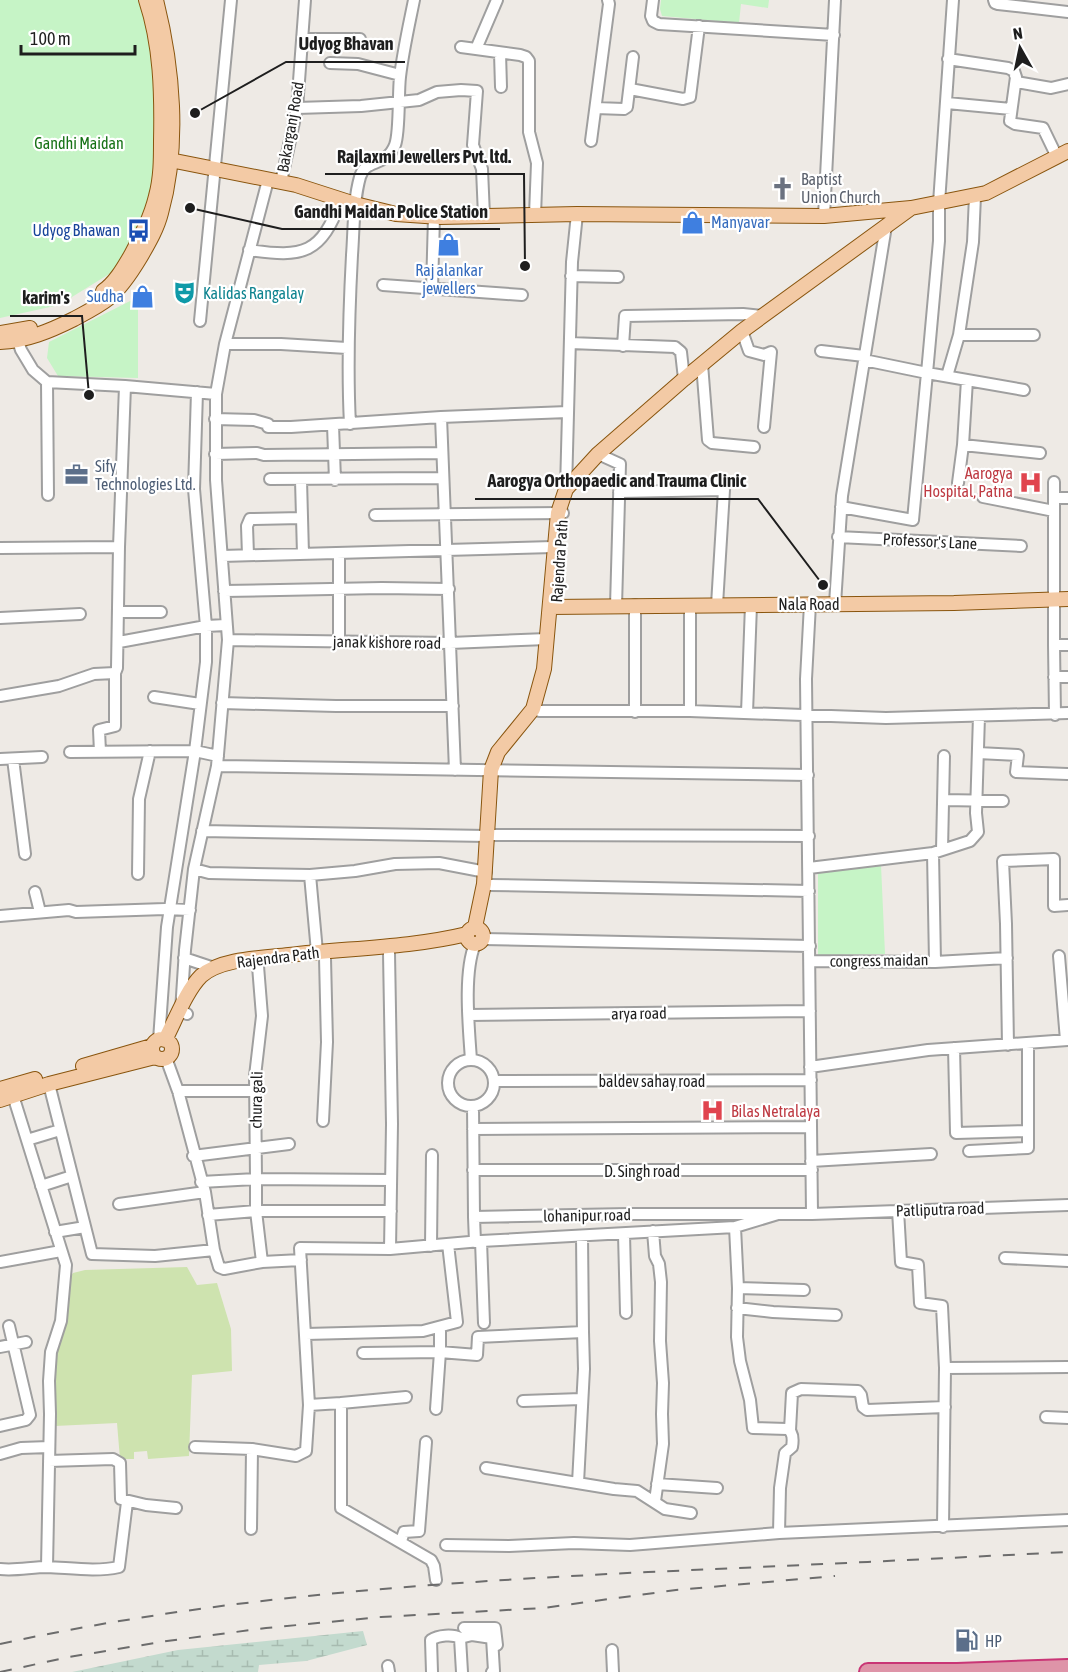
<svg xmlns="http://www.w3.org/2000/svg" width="1068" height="1672" font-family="'Asap Condensed',sans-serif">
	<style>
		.grass { fill: #cee3af }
		.wetland { fill: url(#wetland-marsh) }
		.park { fill: #c6f4c6 }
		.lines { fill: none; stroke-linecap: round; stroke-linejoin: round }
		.minor-casing { stroke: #9f9f9f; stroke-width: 14 }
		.major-casing { stroke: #89550e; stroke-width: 16 }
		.highway-casing { stroke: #c93575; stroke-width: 20 }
		.minor { stroke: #fff; stroke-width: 10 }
		.major { stroke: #f3caa5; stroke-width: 14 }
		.highway { stroke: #de94a8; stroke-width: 16 }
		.rail { stroke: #6c6c6c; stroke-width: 2; stroke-dasharray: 12 12; stroke-linecap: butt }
		.labels { text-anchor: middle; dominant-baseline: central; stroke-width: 4.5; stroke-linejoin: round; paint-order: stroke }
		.street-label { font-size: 16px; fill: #1e1e1e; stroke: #fff }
		.park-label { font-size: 16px; fill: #177216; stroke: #fff }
		.worship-label { font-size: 16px; fill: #5b616d; stroke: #fff; text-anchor: start }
		.shop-label { font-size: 16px; fill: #366cbe; stroke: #fff; text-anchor: start }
		.transit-label { font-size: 16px; fill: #164399; stroke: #fff; text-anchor: end }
		.culture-label { font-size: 16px; fill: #0d838f; stroke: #fff; text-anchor: start }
		.service-label { font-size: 16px; fill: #4e5e75; stroke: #fff; text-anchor: start }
		.health-label { font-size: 16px; fill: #be3a42; stroke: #fff; text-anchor: end }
		.leader { fill: none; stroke: #1e1e1e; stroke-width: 2 }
		.callout-dot { fill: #1e1e1e; stroke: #fff; stroke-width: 2 }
		.callout-label { font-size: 18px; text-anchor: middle; font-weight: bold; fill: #1e1e1e; stroke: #fff; stroke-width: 4.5; stroke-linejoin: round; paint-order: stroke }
	</style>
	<defs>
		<pattern id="wetland-marsh" width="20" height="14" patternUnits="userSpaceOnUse" patternTransform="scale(1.5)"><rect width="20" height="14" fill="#c3dace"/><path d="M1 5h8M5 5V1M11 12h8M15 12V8" fill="none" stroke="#a7bbb0"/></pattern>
	</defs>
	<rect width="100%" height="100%" fill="#eeeae5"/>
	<path class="grass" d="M187,1267L197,1285L217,1283L231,1329L232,1371L192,1375L189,1456L148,1459L147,1451L134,1452V1459H120L117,1423L55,1426L53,1368L63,1333L68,1281L73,1273L85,1270Z"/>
	<path class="wetland" d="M363,1631L367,1645L306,1661L259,1665L258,1672H72L178,1650Z"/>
	<path class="park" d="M0,0H138L153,42L160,147L143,222L114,271L59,305L0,318Z
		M661,0H769L768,8L741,4L739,23L662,16L660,9Z
		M138,297V378L58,376L47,358L49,342Z
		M881,865L885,954L818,955V871Z"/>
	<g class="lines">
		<defs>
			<path id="minor" d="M497,0L476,49L520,55L526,57L529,61V132L537,163L535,215
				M653,0L651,16L653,21L659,24L834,35
				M994,0L995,3L998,4L1068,12
				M302,39H360
				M461,47L476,49
				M500,53L501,87
				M948,59L1008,68L1014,71L1016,77L1010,121L1015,124L1043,128L1057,157
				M330,63L358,64L400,75
				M1016,82L1051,88L1068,84
				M630,89L683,99L690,97L699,26
				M947,103L1011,109
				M297,108L361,106L419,100L437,92L461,90L477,91L473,145L482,169L484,216
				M596,108L624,109L627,107L633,57
				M591,141L609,4L608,0
				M281,182L297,108L305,0
				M824,216L835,0
				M249,250C304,258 321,254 341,200
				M571,276L618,277
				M383,285L522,295
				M432,289L434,217
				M200,321L231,0
				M742,331L749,351L764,355L771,352L764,427
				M16,335L21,350L33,370L47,382L125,386
				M959,335H1034
				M570,343L675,347L681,352L684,379
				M225,344H281L347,348
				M623,346L625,316L743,314L762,316
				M821,351L864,356
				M864,360L927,373L939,241V203L953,0
				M702,364L708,440L712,443L754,447
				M947,376L959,335L973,242L975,196
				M967,380L963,445L1040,453
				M47,382L48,495
				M215,419L254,420L268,424V427H291L441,417
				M350,424C347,367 349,311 352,255C354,229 353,202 360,177C365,158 386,168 395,145C400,132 398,94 400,77C403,51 409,25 414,0
				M333,425L335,480
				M215,454L257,453L264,455L442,453
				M598,454L620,464L616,606
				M270,479L443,478
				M301,480L303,554
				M1054,482V511
				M958,483L963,445
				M566,489L572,262L577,214
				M619,492L724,490L717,605
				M983,497L1054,511V645H1068
				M1054,498H1068
				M841,507L913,520L927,373L1024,390
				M375,515L563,513
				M838,537L1021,546
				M119,547L125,386L216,394
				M0,548L119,547L117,668L115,673L94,674L59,686L0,696
				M248,555L247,526L250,519L302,518
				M222,556L553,547
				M224,591L382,588L449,589
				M810,604L806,679L812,1214
				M835,604L842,496L886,226
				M120,612H161
				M0,618L80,614
				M228,640L450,643L547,639
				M339,641V553
				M119,642L206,626L226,625
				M1054,645L1055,715
				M1054,677H1068
				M154,697L200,704
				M222,703L336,706H453
				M539,711H690L886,718L1068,713
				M690,711V605
				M635,712V605
				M747,713L751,605
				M70,752L195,751L218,756
				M100,752L99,730L115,726V673
				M978,753L1018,755L1016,772L1067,774
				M0,759L42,757
				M13,759L25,854
				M217,766L808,775
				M455,770L441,417L568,412
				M943,800L1003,801
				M202,831L487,836
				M493,835L809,836
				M942,850L944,756
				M933,853L970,841L978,832L976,813L979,716
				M809,868L933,853L935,962L810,961
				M194,869L209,873L310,875L355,871L395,864L439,863L486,872
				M138,874L139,799L150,751
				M310,875L317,952
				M491,885L809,891
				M35,892L40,912
				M0,916L69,910L76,912L165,909L190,910
				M483,939L810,946
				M389,953L392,1124L390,1249
				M1059,956L1066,1040
				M184,958L214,968
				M935,962L1007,958
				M187,1014L181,1011L185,950L194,869L217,766L228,640L216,480V394L225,344L268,180
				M469,1015L810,1011
				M159,1040L167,927L195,751L206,662V626L194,489L197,392
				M1008,1045L1006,924L1003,861L1054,859V906L1068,905
				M954,1048L956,1133L1028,1131
				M166,1058L178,1091L205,1192L214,1250L219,1267L224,1269L262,1262L301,1260
				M471,1060C469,1029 463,973 475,944
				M448 1083a23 23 0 1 1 46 0a23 23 0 1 1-46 0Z
				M810,1067L928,1050L1068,1040
				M494,1081L811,1080
				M49,1084L92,1254L155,1256L214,1250
				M11,1089L66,1265L61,1321L51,1352L49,1381L50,1414L47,1567
				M178,1091H255
				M473,1106L474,1217L629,1214H812L1068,1205
				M323,1121L327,1042L325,958
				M473,1129L811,1127
				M27,1140L60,1130
				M969,1151L1028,1148V1043
				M193,1156L289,1144
				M811,1161L931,1154
				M473,1170H812
				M201,1182L256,1179L255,1076L262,1016L258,966
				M41,1186L72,1176
				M119,1204L205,1192
				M898,1210L901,1262L918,1265L920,1303L942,1306L945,1368
				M208,1215L256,1211H391
				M474,1217L475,1242
				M735,1227L738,1288L737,1337L740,1361L750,1400L753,1428L787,1429C794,1432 793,1441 792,1447L785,1453L780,1488L779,1533
				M653,1231L655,1256L659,1264L661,1282L660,1341L663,1383L662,1414L663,1444L655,1501
				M55,1232L85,1227
				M624,1234L626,1313
				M481,1241L484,1323
				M431,1246L432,1155
				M1005,1258L1068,1261
				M0,1262L61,1251
				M262,1262L256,1211V1179L391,1180
				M738,1288L804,1290
				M737,1308L773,1312L836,1315
				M306,1334L423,1331L457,1322L448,1244
				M0,1347L26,1342
				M363,1353L440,1352L477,1355L478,1337L583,1332L582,1236
				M523,1401L581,1399
				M341,1403L406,1397
				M309,1405L341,1403V1508L431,1560L434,1566L436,1580
				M436,1409L440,1352V1327
				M1046,1417L1068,1418
				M0,1426L26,1420L30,1415L9,1326
				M790,1430L792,1393L801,1389L858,1391L861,1395L863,1407L867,1410L945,1407
				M195,1447L252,1449L296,1456L306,1451L309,1405L300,1248L390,1249L481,1241L735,1227L778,1214
				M0,1454L21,1448L49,1447
				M49,1461L113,1459L120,1463L121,1499L146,1505L176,1508
				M486,1468L614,1489L637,1491L665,1509L691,1513
				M578,1483L584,1369L583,1332
				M657,1484L717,1488
				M943,1527L945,1368L1068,1367
				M251,1529L252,1449
				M401,1541L404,1532L419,1531L426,1442
				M446,1545L509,1546L574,1543L630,1545L779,1533L1068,1520
				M0,1569C16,1571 31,1567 48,1567C71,1568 96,1572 119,1567L127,1502
				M464,1628H495L497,1645
				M460,1638L462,1672
				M612,1650L613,1672
				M388,1666L389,1672
				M432,1672L431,1640C438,1635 453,1634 460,1638L472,1635L492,1638L494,1671L492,1672"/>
			<path id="major" d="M170,160L296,185L355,204L396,214L440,217L577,214L824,216L911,208L986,193L1068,151
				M103,291C115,283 124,267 131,255C141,236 151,217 156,196C161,178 161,159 161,141C162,93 161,45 146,0
				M0,333L30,328
				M0,342C26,341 50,331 74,319C85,313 99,306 109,298C122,287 131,273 140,258C148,244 157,229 161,213C180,145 173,67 156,0
				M550,607L954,603L1068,599
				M475,927L484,884L491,770L498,752L533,709L544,669L558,513L566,489L598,454L684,379L742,331L911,208
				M467 936a8 8 0 1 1 16 0a8 8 0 1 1-16 0Z
				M152 1049a10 10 0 1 1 20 0a10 10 0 1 1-20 0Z
				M165,1040C175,1021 186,991 201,976C221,958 264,958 289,955C348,948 409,948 467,934
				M83,1066L152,1046
				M0,1089L35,1079
				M0,1100L49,1084L155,1057"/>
			<path id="highway" d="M868,1672H957L1068,1668"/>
		</defs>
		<use href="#minor" class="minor-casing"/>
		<use href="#major" class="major-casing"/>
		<use href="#highway" class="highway-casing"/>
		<use href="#minor" class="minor"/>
		<use href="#major" class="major"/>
		<use href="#highway" class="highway"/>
		<path class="rail" d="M0,1644C215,1597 429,1583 648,1572C788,1566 928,1559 1068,1552
			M0,1672L69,1657L167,1641L266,1628L381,1617L543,1608L676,1590L835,1576"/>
	</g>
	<defs>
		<symbol id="church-bare" viewBox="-9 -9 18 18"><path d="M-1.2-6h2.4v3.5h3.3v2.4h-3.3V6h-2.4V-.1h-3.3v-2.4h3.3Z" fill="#6b7280" stroke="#fff" stroke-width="2.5" paint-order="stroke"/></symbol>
		<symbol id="shop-bare" viewBox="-9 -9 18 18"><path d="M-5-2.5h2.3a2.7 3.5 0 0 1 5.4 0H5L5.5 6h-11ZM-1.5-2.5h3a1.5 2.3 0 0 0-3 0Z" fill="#3f7fe0" stroke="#fff" stroke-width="2.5" paint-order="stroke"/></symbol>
		<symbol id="bus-bare" viewBox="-9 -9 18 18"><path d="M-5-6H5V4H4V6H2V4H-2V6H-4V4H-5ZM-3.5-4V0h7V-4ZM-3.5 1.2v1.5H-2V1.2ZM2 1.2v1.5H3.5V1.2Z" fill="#1a4fb4" stroke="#fff" stroke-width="2.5" paint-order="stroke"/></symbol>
		<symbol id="theatre-bare" viewBox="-9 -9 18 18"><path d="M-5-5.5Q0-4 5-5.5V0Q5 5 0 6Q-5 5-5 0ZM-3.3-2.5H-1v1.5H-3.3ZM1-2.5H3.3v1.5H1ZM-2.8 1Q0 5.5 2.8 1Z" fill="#0f9aa8" stroke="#fff" stroke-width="2.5" paint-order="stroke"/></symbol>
		<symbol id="office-bare" viewBox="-9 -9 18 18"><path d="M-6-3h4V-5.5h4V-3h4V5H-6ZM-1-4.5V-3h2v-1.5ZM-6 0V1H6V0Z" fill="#5c6f8a" stroke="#fff" stroke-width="2.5" paint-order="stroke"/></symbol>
		<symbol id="hospital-bare" viewBox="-9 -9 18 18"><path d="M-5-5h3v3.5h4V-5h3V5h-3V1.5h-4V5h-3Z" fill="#e0444e" stroke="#fff" stroke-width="2.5" paint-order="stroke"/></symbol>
		<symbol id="fuel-bare" viewBox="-9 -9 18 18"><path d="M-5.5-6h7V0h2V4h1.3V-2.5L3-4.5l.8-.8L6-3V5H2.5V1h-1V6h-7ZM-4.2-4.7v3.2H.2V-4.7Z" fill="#5c6f8a" stroke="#fff" stroke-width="2.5" paint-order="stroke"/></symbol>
	</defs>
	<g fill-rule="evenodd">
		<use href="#church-bare" x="766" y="172" width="33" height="33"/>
		<use href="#shop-bare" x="676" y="206" width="33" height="33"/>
		<use href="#bus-bare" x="122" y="214" width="33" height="33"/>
		<use href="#shop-bare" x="432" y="228" width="33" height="33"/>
		<use href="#theatre-bare" x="168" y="276" width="33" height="33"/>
		<use href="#shop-bare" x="126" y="280" width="33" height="33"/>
		<use href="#office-bare" x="60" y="458" width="33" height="33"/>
		<use href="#hospital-bare" x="1014" y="466" width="33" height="33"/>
		<use href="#hospital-bare" x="696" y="1094" width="33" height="33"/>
		<use href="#fuel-bare" x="950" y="1624" width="33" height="33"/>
	</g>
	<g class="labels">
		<g class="street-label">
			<text transform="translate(290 127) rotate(-80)">Bakarganj Road</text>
			<text transform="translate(930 541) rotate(3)">Professor's Lane</text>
			<text transform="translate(559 561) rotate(-86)">Rajendra Path</text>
			<text x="809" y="604">Nala Road</text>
			<text transform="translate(387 642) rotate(1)">janak kishore road</text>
			<text transform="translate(278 957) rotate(-7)">Rajendra Path</text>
			<text transform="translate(879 960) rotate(-1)">congress maidan</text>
			<text transform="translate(639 1013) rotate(-1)">arya road</text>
			<text x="652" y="1081">baldev sahay road</text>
			<text transform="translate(256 1100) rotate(-89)">chura gali</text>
			<text x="642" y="1171">D. Singh road</text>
			<text transform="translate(940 1209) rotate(-2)">Patliputra road</text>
			<text transform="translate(587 1215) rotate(-1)">lohanipur road</text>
		</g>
		<g class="park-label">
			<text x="79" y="143">Gandhi Maidan</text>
		</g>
		<g class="worship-label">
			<text x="801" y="179">Baptist<tspan x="801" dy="18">Union Church</tspan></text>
		</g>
		<g class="shop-label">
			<text x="711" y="222">Manyavar</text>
			<text x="449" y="270" text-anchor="middle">Raj alankar<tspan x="449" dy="18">jewellers</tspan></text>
			<text x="124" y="296" text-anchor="end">Sudha</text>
		</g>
		<g class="transit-label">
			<text x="120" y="230">Udyog Bhawan</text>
		</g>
		<g class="culture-label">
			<text x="203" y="293">Kalidas Rangalay</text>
		</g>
		<g class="service-label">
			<text x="95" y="466">Sify<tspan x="95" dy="18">Technologies Ltd.</tspan></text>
			<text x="985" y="1641">HP</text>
		</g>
		<g class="health-label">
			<text x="1013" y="473">Aarogya<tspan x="1013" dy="18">Hospital, Patna</tspan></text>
			<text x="731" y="1111" text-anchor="start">Bilas Netralaya</text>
		</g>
	</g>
	<path class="leader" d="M195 113L286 62H405M525 266L524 174H325M190 208L282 229H500M89 395L82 316H10M823 585L758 499H475"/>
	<g class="callout-dot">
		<circle cx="195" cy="113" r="6"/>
		<circle cx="525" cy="266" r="6"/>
		<circle cx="190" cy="208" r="6"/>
		<circle cx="89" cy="395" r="6"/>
		<circle cx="823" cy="585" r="6"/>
	</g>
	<g class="callout-label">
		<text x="346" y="50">Udyog Bhavan</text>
		<text x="424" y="163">Rajlaxmi Jewellers Pvt. ltd.</text>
		<text x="391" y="218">Gandhi Maidan Police Station</text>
		<text x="46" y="304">karim's</text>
		<text x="617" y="487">Aarogya Orthopaedic and Trauma Clinic</text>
	</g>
	<g transform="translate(1020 48) rotate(351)" stroke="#ffffff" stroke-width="4.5" paint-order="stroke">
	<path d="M0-4.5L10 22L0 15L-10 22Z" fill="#1e1e1e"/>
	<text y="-9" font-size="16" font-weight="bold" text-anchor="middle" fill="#1e1e1e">N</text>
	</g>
	<path d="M21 45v9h114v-9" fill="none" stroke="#1e1e1e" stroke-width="3"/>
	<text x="30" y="45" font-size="18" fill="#1e1e1e" stroke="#ffffff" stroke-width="4.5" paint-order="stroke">100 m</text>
</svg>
